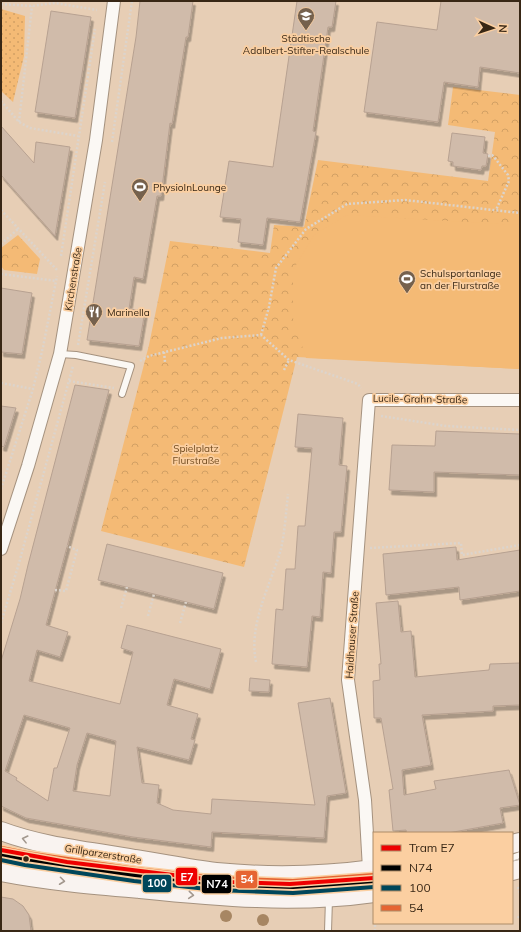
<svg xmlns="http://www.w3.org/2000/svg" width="521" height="932" font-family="Mulish,sans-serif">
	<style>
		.park { fill: url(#park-crowns) }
		.garden { fill: url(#garden-dots) }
		.pitch { fill: #f4ba75 }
		.building { fill: #d0bbaa; stroke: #b7a191; fill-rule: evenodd; filter: url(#shadow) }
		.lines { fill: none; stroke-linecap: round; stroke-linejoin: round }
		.lane-casing { stroke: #a5927f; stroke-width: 8 }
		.street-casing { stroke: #a5927f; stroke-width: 14 }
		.secondary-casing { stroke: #a5927f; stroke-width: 20 }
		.path { stroke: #dcd4cc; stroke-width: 2.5; stroke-dasharray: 2 2; stroke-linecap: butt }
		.lane { stroke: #fbf8f4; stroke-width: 6 }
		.street { stroke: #fbf8f4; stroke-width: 12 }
		.secondary { stroke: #f9f3f0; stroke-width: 18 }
		.tram { stroke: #d1cac2; stroke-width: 1 }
		.bus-1-casing { stroke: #fbcfa1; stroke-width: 7 }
		.bus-2-casing { stroke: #fbcfa1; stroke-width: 7 }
		.bus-3-casing { stroke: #fbcfa1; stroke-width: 7 }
		.bus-1 { stroke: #000; stroke-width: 4 }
		.bus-2 { stroke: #00465a; stroke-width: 4 }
		.bus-3 { stroke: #e66432; stroke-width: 4 }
		.tram-1-casing { stroke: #fbcfa1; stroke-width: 7 }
		.tram-1 { stroke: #e00; stroke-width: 4 }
		.tree { fill: #a78663 }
		.oneway { stroke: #a2978d }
		.bus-dot { fill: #382715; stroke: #fbcfa1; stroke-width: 1.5 }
		.labels { text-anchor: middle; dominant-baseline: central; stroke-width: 3.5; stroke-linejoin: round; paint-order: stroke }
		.poi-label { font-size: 10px; fill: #382715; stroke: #fbcfa1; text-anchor: start }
		.street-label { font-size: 10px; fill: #382715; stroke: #fbcfa1 }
		.park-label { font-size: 10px; fill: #724c20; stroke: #fbcfa1 }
		.line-badge { stroke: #fbcfa1; stroke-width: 1.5 }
		.badge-label { font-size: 11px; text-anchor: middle; font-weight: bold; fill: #fff }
	</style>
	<defs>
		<pattern id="park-crowns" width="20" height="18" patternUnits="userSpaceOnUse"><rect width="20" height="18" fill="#f4ba75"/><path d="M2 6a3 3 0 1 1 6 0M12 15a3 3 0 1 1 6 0" fill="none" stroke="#d2a064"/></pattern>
		<pattern id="garden-dots" width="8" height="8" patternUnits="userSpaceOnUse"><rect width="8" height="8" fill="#f4ba75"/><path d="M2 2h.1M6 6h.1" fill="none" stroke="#d2a064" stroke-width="1.8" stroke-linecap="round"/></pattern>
		<filter id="shadow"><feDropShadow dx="2.5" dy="4.5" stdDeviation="0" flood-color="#0004"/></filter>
	</defs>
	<rect width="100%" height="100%" fill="#e7ceb5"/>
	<path class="park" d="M453,87L520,95V369L297,357L244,567L101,531L149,345L170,241L270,253L274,225L304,227L318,160L488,181L495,132L448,125Z
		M18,235L40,259L37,274L4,270L1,266V248Z"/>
	<path class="garden" d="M1,9L25,16L24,56L13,102L1,91Z"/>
	<path class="pitch" d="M347,215L520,225V369L306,358L293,318V270L314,235Z"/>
	<path class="building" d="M140,1H193L188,37H186L172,124L170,123L161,196H157L143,279L134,277L129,309L145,311L139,346L87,340L136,37Z
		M297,1H336L332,27H328L313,131L316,132L300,222L267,218L263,245L238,242L241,219L220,217L229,161L273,167Z
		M441,1H520V73L480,67L478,87L444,82L438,122L364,112L377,22L437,30Z
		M51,11L91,17L75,118L35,112Z
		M1,126L34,163L36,142L70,147L55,236L1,175Z
		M452,133L485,137L483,153L488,154L486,166H482L481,170L453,166V162L448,161Z
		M1,288L32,293L22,354L1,352Z
		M75,385L109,390L46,625L68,632L60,657L37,650L29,681L120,704L133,652L121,648L127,625L221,649L210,689L174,679L167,705L198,714L191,739L195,740L189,760L137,747L142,783L159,785L157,803L173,810L211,814L212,799L315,805L298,703L330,698L346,793L327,796L324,838L212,832L211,847L133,837L26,818L1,806V661L20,599L28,565ZM24,715L70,728L57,768H54L48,801L16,780L17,778L5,771ZM87,733L116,741L110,796L73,791L77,765Z
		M1,406L16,408L4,447L1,446Z
		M298,414L343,418L339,465L347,466L341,532H334L331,573L323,572L320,617L312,616L307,667L272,664L276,609L283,610L286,569H295L298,526H305L312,448L295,447Z
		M436,431L520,434V475L434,472V492L389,490L392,445L435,446Z
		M107,544L223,573L214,609L98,580Z
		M456,547L457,560L520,550V591L460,600L459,587L386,595L383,554Z
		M398,601L401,632L411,631L415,677L489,670L490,664L520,663V705L493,706V711L422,715L431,765L402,770L404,795L436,789L434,781L509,770L520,805L500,808L503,823L448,833H407L406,830L393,831L389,790L393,789L381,718H374L373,681L380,680L379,664H381L376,603Z
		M250,678L270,680L269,692L249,691Z
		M1,897L13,899L23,906L29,915L31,931H1Z"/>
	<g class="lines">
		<defs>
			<path id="lane" d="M60,354L76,355L131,366L122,394
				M1,854L26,859C99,868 171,883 244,886C287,888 331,886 374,881
				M512,858L520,855
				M328,931L329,899"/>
			<path id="street" d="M1,549L28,466L60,354L96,140L114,1
				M369,869L365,800L348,680L369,400H520"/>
			<path id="secondary" d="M1,831C44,847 90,851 135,859C162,863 189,869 216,872C268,877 322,876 374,869
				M512,844L520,842
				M512,871L520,869
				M1,872C47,881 94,885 140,889C218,897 296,904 374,893"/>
		</defs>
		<use href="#lane" class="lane-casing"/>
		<use href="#street" class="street-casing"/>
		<use href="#secondary" class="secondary-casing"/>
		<path class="path" d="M1,4L32,6L55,3L97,10
			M1,101L19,122L30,128L78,136
			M19,122L32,6
			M112,142L132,1
			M488,156L492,155L494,157L508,175L509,181L496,210
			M1,210L58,271
			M1,244L18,229
			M61,256L95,29
			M1,274L56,281
			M261,335L269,307L276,268L306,229L347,204L405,200L520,213
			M78,345L105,182
			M164,352L165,362
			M140,361L149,356L222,338L261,335L289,360L358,384L361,388
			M284,370L289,360
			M69,381L114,388
			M1,383L33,389
			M381,416L446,426L520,430
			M1,489L33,389L43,347L57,276
			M370,548L461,543L462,555L520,545
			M55,590L66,591L77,550L67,546
			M121,608L127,587
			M148,616L154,594
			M1,623L19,563L73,366
			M180,623L186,602
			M256,662C248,624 271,584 281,549C285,531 286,512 288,494
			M518,887L520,893
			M518,918L520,914
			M375,931V923"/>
		<use href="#lane" class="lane"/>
		<use href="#street" class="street"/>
		<use href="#secondary" class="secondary"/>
		<path class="tram" d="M1,857L107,874L195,886L261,891L321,890L374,884
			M512,861L520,859"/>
		<defs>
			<path id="bus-1" d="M1,854L26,859L135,875L217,884L293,887L374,881"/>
			<path id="bus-2" d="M1,860L25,865L134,881L216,890L293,893L374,887"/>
			<path id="bus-3" d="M2,848L27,853L136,869L217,878L293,881L373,875"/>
		</defs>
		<use href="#bus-1" class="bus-1-casing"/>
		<use href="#bus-2" class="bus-2-casing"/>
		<use href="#bus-3" class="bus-3-casing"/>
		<use href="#bus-1" class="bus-1"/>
		<use href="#bus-2" class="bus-2"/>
		<use href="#bus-3" class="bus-3"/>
		<defs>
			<path id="tram-1" d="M1,850L67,862L230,882L290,884L374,878"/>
		</defs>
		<use href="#tram-1" class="tram-1-casing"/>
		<use href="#tram-1" class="tram-1"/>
	</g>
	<g class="tree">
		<circle cx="226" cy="916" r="6"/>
		<circle cx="263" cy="920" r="6"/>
	</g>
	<defs><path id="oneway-chevron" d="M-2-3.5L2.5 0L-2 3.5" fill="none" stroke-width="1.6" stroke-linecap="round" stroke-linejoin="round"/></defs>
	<g class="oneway">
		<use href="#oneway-chevron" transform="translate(25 839) rotate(-166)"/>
		<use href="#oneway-chevron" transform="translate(62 881) rotate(7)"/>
		<use href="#oneway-chevron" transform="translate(191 895) rotate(5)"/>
	</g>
	<defs>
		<symbol id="school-pin" viewBox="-11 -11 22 30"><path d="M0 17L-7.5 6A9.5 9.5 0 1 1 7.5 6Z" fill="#75614d" stroke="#fbcfa1"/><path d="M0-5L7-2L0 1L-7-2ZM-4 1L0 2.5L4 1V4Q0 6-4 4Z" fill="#fff"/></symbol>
		<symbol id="stadium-pin" viewBox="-11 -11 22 30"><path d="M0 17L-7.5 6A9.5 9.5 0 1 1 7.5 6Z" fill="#75614d" stroke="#fbcfa1"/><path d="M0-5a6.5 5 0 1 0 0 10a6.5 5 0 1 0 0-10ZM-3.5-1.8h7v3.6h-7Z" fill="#fff"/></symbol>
		<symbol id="restaurant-pin" viewBox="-11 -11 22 30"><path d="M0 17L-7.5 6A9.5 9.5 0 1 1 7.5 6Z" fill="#75614d" stroke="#fbcfa1"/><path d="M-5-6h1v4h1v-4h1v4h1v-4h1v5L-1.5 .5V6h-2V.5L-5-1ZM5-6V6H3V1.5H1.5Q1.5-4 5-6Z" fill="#fff"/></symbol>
	</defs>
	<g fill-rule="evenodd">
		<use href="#school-pin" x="296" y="6" width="20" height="27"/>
		<use href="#stadium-pin" x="130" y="177" width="20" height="27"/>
		<use href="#stadium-pin" x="397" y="269" width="20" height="27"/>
		<use href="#restaurant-pin" x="84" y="302" width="20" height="27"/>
	</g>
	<circle class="bus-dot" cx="26" cy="859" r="3.5"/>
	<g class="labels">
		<g class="poi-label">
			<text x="306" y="38" text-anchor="middle">Städtische<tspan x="306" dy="12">Adalbert-Stifter-Realschule</tspan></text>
			<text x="153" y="187">PhysioInLounge</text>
			<text x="420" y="273">Schulsportanlage<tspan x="420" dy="12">an der Flurstraße</tspan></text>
			<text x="107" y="312">Marinella</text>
		</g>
		<g class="street-label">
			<text transform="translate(73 279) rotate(-81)">Kirchenstraße</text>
			<text transform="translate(420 399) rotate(1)">Lucile-Grahn-Straße</text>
			<text transform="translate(352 635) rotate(-86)">Haidhauser Straße</text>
			<text transform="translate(103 854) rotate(9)">Grillparzerstraße</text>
		</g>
		<g class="park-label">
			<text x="196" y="448">Spielplatz<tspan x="196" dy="12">Flurstraße</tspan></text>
		</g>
	</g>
	<g class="line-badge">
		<rect x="175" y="867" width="23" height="19" rx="4" fill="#e00"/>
		<rect x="235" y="870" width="23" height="19" rx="4" fill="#e66432"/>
		<rect x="142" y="874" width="30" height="19" rx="4" fill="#00465a"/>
		<rect x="201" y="874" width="31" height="20" rx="4" fill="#000"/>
	</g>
	<g class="badge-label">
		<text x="187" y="881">E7</text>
		<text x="247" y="883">54</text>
		<text x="157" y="887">100</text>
		<text x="217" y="888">N74</text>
	</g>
	<rect width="521" height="932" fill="none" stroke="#382715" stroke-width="4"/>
	<rect x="373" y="832" width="140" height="92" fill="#fbcfa1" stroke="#ad8c69"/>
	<rect x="381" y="845" width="20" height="6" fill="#ee0000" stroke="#ad8c69"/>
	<text x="409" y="852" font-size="12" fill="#382715">Tram E7</text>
	<rect x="381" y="865" width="20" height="6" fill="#000000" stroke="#ad8c69"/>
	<text x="409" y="872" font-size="12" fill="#382715">N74</text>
	<rect x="381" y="885" width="20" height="6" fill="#00465a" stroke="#ad8c69"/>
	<text x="409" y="892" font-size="12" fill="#382715">100</text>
	<rect x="381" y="905" width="20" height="6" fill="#e66432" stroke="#ad8c69"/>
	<text x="409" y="912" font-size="12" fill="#382715">54</text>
	<g transform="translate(493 28) rotate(93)" stroke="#fbcfa1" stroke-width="3" paint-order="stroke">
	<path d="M0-3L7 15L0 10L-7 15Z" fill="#382715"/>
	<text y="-6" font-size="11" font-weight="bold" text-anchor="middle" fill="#382715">N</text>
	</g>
</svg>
